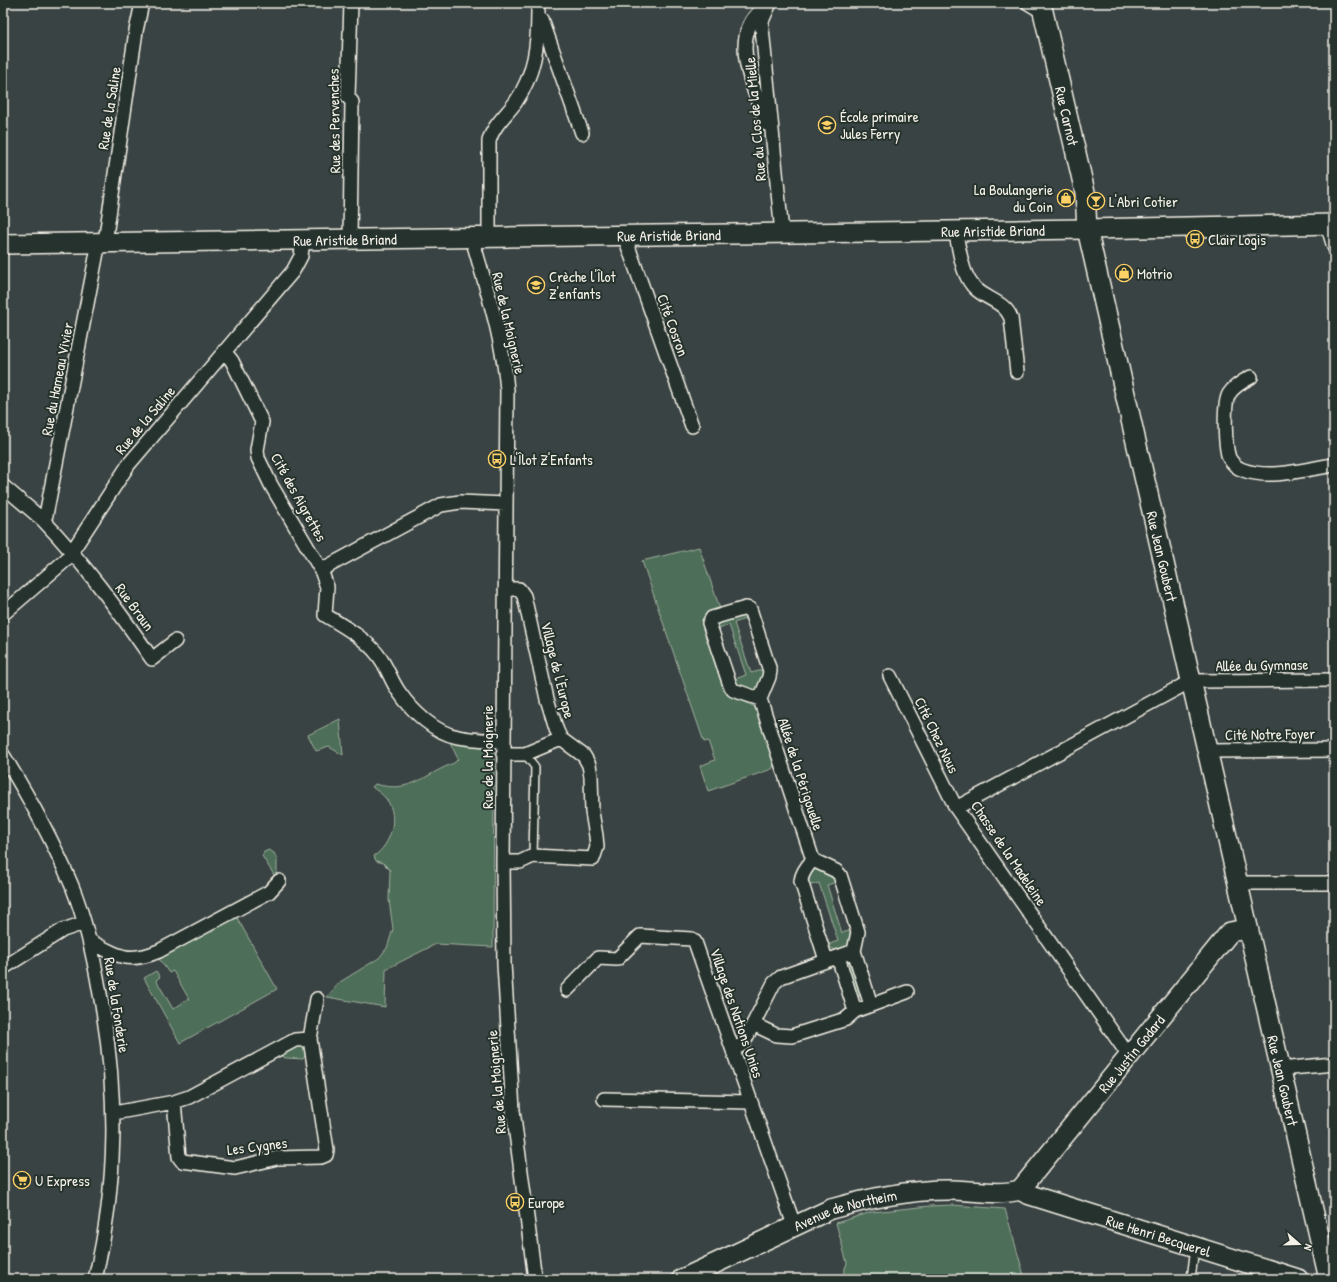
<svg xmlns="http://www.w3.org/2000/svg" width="1337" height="1282" font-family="'Patrick Hand',sans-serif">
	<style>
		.green { fill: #4d6e59; stroke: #a0b0a0 }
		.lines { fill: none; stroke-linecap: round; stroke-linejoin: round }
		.lane-casing { stroke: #f4f1e8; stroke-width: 10 }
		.street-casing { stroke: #f4f1e8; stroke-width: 16 }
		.secondary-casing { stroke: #f4f1e8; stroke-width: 22 }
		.lane { stroke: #26332d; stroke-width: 7 }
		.street { stroke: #26332d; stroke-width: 13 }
		.secondary { stroke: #26332d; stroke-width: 19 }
		.labels { text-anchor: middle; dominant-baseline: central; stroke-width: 4; stroke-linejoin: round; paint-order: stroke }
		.street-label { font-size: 15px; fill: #f4f1e8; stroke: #26332d }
		.poi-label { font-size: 15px; fill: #f4f1e8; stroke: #26332d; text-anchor: start }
	</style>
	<rect width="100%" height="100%" fill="#3a4343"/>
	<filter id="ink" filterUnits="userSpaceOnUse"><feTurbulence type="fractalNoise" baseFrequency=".025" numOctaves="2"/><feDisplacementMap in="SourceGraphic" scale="8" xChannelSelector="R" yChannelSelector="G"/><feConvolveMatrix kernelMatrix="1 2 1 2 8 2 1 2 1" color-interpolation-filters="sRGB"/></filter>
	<g filter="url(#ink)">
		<path class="green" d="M699,547L720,609L706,614L702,623L724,691L757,708L775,764L772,769L708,791L700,766L715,760L708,741L704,742L642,561Z
			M743,615L745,619L734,623L751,673L762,670L764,676L759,690L752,693L737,686L735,679L746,675L729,625L718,628L717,626L721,621Z
			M340,719L343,755L329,747L316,751L308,735Z
			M448,738L494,746L493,947L436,944L386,969L385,1007L327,997L340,982L379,958L387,948L393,929L389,900L390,870L383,863L376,861L374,856C391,845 399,817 387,800C383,794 377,791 372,787L375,784C411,794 423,775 454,763L458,759Z
			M269,850L274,853L277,859V873L274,875L262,856L264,852Z
			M818,868L834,874L837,882L827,885L842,933L852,930C852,934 852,940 850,944C847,953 832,951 827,945L838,941L819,883L807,886L806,881L811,870Z
			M235,914L277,989L180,1043L144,978L156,971L160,977L156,980L173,1009L189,999L173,971L169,973L157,956Z
			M847,962L852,963L862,994L860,996L857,995L846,965Z
			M303,1044L305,1047L306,1055L303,1059L286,1058L281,1056V1052Z
			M952,1205L1005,1209L1025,1279H841L847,1263L836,1223L872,1212L930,1206Z"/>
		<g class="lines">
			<defs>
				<path id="lane" d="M525,754L535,767L533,856
					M1191,1279L1195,1247"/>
				<path id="street" d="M770,3L762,21V28L782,233
					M1028,3L1043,12
					M542,20L582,133
					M766,124C754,87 725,33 767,6
					M1327,224L1334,247
					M955,231C960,249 961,276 976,289C988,300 1005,302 1011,318L1017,372
					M624,235L692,426
					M489,237V141C493,126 506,115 515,103C535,74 538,45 538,11
					M472,238C486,288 503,338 507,390L503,862L504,964L513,1110L535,1279
					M350,239L352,102L348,97L351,3
					M105,242L136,31L142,3
					M224,351L232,361L262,422L257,450L258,458L271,485L321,570L327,587L325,615C343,626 365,638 378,655C387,666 391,681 399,692C412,711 435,733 458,737C473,740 488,740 503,741
					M1251,377C1243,381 1234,386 1229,394C1223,404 1225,447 1229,458C1232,463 1237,468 1243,470C1271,480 1306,469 1334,465
					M3,486L43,520L46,515L99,242
					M43,520C84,563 118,610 152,659L175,641
					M321,570L441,505L460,502L506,504
					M746,608L750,609L770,671L769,677L760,699L733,690L730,685L709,623L712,618Z
					M3,614L67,559L129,464L293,271L301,256L303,240
					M890,676L956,808
					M760,699L813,860
					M1207,751L1334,750
					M503,754H525L561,739
					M3,755C29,797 53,841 72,886C86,921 94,958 100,994C118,1091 118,1183 95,1279
					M503,862H520L533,856L593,859L597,847L596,836L592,812L591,776L589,765L584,756L561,739L557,731L547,699L524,596L519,589H505
					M1238,883H1334
					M90,941C117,956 128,964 159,951L269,892L279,881
					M838,957L855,1011
					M826,960L801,881C802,872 807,866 813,860L836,871L840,875L858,932L854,951L871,1005
					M3,968L63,930L84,923
					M567,990L598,958L617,959L640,936L692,939L695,942L794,1225
					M753,1024L776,1035L792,1036L846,1019L855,1011L907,992
					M733,1050L743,1044L774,983L781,977L854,951
					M1129,1056L956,808L1191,681L1334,680
					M1280,1069L1334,1064
					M604,1099L751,1102
					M174,1102L179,1157L182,1161L235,1168L277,1158L321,1157L326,1155L327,1150L310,1039L317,999
					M114,1113L174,1102L189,1097L295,1040L310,1039"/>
				<g id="secondary">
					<path id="s1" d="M1041,3L1085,192L1087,229L1329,1279"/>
					<path id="s2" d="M3,244L1087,229L1334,224"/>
					<path id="s3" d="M1020,1190L1230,932L1248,929"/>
					<path id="s4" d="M1020,1190L1027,1194L1298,1279"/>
					<path id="s5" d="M682,1279L831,1209C871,1198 908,1190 949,1190C972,1190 998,1196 1020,1190"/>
				</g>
			</defs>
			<use href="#lane" class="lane-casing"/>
			<use href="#street" class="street-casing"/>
			<use href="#secondary" class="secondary-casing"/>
			<use href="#lane" class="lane"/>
			<use href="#street" class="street"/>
			<use href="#secondary" class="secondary"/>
		</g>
	</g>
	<defs>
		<symbol id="school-ring" viewBox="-11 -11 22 22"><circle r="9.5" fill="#26332d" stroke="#ffd166" stroke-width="1.5"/><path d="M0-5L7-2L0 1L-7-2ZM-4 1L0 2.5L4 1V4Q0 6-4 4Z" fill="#ffd166"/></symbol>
		<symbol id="shop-ring" viewBox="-11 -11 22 22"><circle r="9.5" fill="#26332d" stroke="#ffd166" stroke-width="1.5"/><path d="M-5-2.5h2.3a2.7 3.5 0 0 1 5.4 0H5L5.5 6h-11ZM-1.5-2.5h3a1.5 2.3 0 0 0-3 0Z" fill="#ffd166"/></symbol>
		<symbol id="bar-ring" viewBox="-11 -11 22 22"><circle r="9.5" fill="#26332d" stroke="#ffd166" stroke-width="1.5"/><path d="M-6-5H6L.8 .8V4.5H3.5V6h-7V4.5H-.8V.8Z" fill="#ffd166"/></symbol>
		<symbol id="bus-ring" viewBox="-11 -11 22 22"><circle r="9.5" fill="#26332d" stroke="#ffd166" stroke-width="1.5"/><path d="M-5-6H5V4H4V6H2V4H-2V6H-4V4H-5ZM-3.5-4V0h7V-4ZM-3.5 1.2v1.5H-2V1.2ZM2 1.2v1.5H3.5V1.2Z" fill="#ffd166"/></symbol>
		<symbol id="supermarket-ring" viewBox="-11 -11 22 22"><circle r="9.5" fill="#26332d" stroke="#ffd166" stroke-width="1.5"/><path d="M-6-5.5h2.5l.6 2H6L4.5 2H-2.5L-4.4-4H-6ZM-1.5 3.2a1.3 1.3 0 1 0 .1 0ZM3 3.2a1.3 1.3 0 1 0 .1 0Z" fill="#ffd166"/></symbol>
	</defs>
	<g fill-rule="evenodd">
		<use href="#school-ring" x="817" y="115" width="20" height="20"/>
		<use href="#shop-ring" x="1056" y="188" width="20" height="20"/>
		<use href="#bar-ring" x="1086" y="191" width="20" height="20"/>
		<use href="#bus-ring" x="1185" y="229" width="20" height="20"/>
		<use href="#shop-ring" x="1114" y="263" width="20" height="20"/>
		<use href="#school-ring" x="526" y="275" width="20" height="20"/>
		<use href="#bus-ring" x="487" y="449" width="20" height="20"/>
		<use href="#supermarket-ring" x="12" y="1170" width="20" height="20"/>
		<use href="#bus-ring" x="505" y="1192" width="20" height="20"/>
	</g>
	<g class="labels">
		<g class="street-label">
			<text transform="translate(109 108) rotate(-81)">Rue de la Saline</text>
			<text stroke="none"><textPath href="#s1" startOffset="116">Rue Carnot</textPath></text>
			<text transform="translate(755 119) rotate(-95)">Rue du Clos de la Mielle</text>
			<text transform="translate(334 121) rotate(-91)">Rue des Pervenches</text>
			<text stroke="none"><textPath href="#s2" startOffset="990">Rue Aristide Briand</textPath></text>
			<text stroke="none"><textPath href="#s2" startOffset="666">Rue Aristide Briand</textPath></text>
			<text stroke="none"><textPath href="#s2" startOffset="342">Rue Aristide Briand</textPath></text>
			<text transform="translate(509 323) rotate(77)">Rue de la Moignerie</text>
			<text transform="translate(673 325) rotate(70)">Cité Cosron</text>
			<text transform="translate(57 379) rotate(-79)">Rue du Hameau Vivier</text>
			<text transform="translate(145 420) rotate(-50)">Rue de la Saline</text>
			<text transform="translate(299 497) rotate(61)">Cité des Aigrettes</text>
			<text stroke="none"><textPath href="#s1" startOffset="567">Rue Jean Goubert</textPath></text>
			<text transform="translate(135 607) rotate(54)">Rue Braun</text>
			<text transform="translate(1262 665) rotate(-1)">Allée du Gymnase</text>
			<text transform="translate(558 670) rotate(76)">Village de l'Europe</text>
			<text transform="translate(1270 734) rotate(-1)">Cité Notre Foyer</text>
			<text transform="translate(937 735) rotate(64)">Cité Chez Nous</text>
			<text transform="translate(487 757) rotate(-90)">Rue de la Moignerie</text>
			<text transform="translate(801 774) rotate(72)">Allée de la Périgouelle</text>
			<text transform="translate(1009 853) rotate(56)">Chasse de la Madeleine</text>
			<text transform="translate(117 1005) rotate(81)">Rue de la Fonderie</text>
			<text transform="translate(737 1013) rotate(71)">Village des Nations Unies</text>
			<text stroke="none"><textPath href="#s3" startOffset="176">Rue Justin Godard</textPath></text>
			<text stroke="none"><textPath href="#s1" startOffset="1105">Rue Jean Goubert</textPath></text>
			<text transform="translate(496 1082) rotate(-95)">Rue de la Moignerie</text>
			<text transform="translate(257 1146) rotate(-7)">Les Cygnes</text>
			<text stroke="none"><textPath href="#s5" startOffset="178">Avenue de Northeim</textPath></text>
			<text stroke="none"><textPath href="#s4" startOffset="146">Rue Henri Becquerel</textPath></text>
		</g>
		<g class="poi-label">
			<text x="840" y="116">École primaire<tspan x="840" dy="17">Jules Ferry</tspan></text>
			<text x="1053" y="189" text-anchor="end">La Boulangerie<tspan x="1053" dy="17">du Coin</tspan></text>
			<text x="1109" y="201">L'Abri Cotier</text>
			<text x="1208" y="239">Clair Logis</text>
			<text x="1137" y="273">Motrio</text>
			<text x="549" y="276">Crèche l'Îlot<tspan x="549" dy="17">Z'enfants</tspan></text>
			<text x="510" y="459">L'Îlot Z'Enfants</text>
			<text x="35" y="1180">U Express</text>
			<text x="528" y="1202">Europe</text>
		</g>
	</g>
	<rect width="1337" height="1282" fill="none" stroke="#26332d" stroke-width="16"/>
	<rect x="8" y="8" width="1321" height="1266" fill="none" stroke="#f4f1e8" stroke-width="1.5" filter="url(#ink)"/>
	<g transform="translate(1299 1244) rotate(110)" stroke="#26332d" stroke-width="3" paint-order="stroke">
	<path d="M0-3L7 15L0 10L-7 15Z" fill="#f4f1e8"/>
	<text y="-6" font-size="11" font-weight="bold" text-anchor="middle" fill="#f4f1e8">N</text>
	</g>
</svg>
